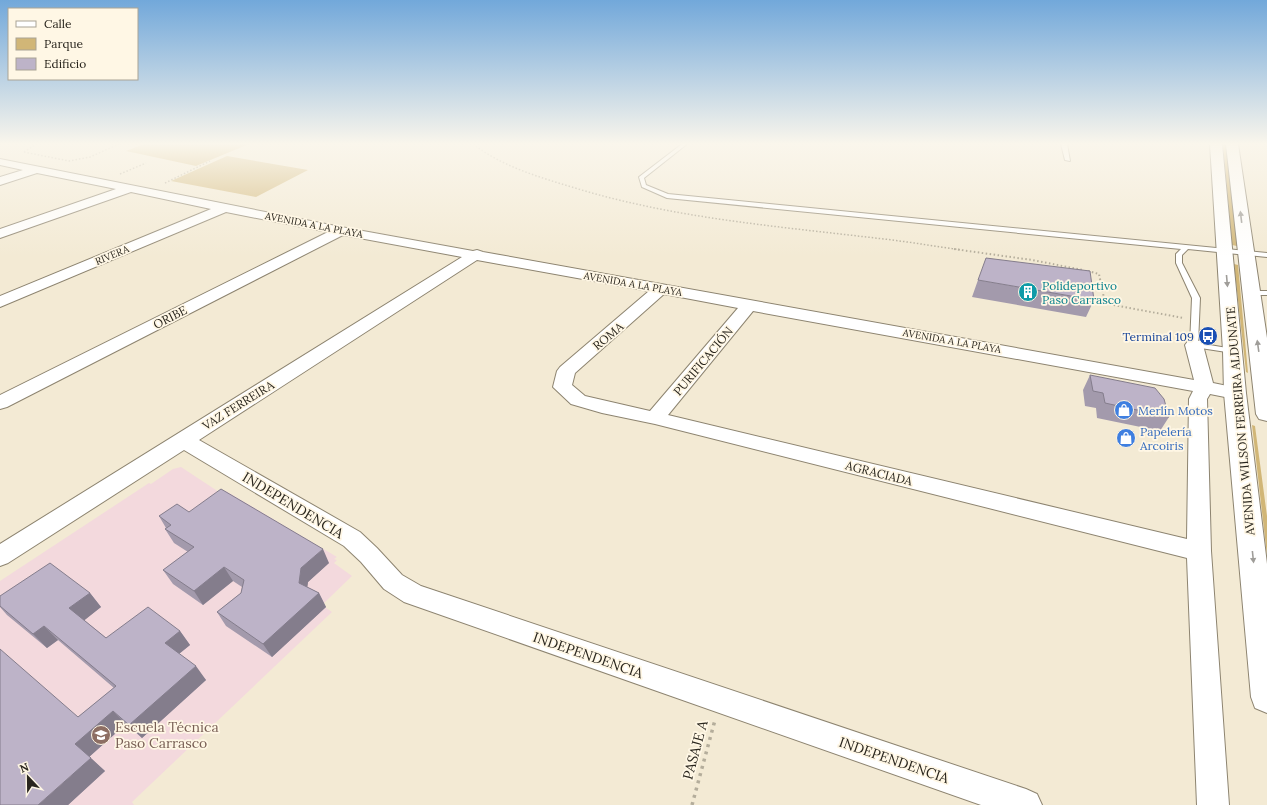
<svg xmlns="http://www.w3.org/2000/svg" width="1267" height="805" font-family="Lora,serif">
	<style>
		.education { fill: #f3d9dd }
		.green { fill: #d1b677 }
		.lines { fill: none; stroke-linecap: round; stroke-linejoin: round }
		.lane-casing { stroke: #8d8470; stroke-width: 2 }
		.street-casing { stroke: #8d8470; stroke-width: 2 }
		.secondary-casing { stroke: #8d8470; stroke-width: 2 }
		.path-far2 { stroke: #b4ad9b; stroke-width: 1.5; stroke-dasharray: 1.5 2; stroke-linecap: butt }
		.path-far1 { stroke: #b4ad9b; stroke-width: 2; stroke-dasharray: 1.5 2.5; stroke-linecap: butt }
		.path { stroke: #b4ad9b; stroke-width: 3.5; stroke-dasharray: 3 4.5; stroke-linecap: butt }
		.lane { fill: #fff; fill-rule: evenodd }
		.street { fill: #fff; fill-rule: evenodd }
		.secondary { fill: #fff; fill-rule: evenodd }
		.wall { fill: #a39aac }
		.shaded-wall { fill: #847d8c }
		.building { fill: #bdb3c8; stroke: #847d8c }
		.oneway { fill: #9f9d99 }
		.labels { text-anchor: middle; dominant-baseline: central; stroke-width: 3.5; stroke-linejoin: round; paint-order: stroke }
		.far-street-label { font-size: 10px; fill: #29251d; stroke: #fff7e5 }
		.culture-label { font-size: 12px; fill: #0d838f; stroke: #fff7e5; text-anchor: start }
		.street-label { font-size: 12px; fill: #29251d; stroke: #fff7e5 }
		.transit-label { font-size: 12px; fill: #164399; stroke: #fff7e5; text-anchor: end }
		.shop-label { font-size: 12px; fill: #366cbe; stroke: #fff7e5; text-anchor: start }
		.near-street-label { font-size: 14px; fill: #29251d; stroke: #fff7e5 }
		.near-education-label { font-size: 14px; fill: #785e54; stroke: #fff7e5; text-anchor: start }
	</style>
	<rect width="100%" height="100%" fill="#f3ead4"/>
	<path class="education" d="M181,467L222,494L226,491L337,557L334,559L337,560L334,563L352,576L322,605L332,612L132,802L134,805H0V581L149,483L151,484L173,469Z"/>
	<path class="green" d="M144,144H249L196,166L126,151Z
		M1223,144H1226L1237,246L1232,245Z
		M227,156L308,170L256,197L171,181Z
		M1234,264L1238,265L1248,373L1246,372Z
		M1252,425L1255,426L1267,516V555Z"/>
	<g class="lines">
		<defs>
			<path id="lane" d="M682,144H687L644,178L646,185L668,194L1267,253V257L1188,249L1182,255V263L1200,298L1198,343L1233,349L1237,351L1233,353L1194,347L1190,345L1192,298L1176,263V254L1181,249L667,198L642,187L639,177Z
				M1061,144H1067L1070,161L1065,160Z
				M1248,291H1267V295H1248Z"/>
			<path id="street" d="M0,159L341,227L473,251L477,250L483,252L1194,380L1185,345L1188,341L1194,340L1200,341L1203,345L1213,383L1242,389L1244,393L1242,397L1235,399L1210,394L1207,399L1211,551L1229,805H1197L1187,558L655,424L602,413L571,404L553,387L557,371L560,367L649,291L477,260L199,440L360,532L377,548L402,575L421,586L1026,789L1037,794L1042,805H981L404,602L384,589L361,562L344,546L184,450L8,563L0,566V544L462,257L343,235L7,407L0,409V395L328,232L226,212L0,307V296L211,209L131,192L0,238V229L116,189L37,173L0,185V177L23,170L0,165ZM664,294L738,308L650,411L585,396L572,385L575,373ZM753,311L1193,391L1189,399L1187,539L668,415Z"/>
			<path id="secondary" d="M1210,144H1222L1246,393L1267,564V713L1255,708L1251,697L1224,393L1223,351Z
				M1226,144H1238L1267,338V421L1259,419L1256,414Z"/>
		</defs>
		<use href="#lane" class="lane-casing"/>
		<use href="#street" class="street-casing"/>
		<use href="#secondary" class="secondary-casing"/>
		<path class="path-far2" d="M473,144C503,167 539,177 575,188C673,218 774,226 875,238C904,241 933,246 962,250
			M24,152L69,161L90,157L119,144
			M24,152L36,144
			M120,174L146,163
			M165,183L210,161"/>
		<path class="path-far1" d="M954,249L1032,260L1083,270
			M1088,271L1099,274L1105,303
			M1098,302L1183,318"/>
		<path class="path" d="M692,805L715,720"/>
		<use href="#lane" class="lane"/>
		<use href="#street" class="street"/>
		<use href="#secondary" class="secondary"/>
	</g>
	<path class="wall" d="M978,280L1094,300L1086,317L972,297Z
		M1090,375L1169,417L1160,431L1097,418L1096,408L1085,406L1083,390Z
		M189,512L329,563L308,582L307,587L319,593L326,607L272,657L226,626L217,612L241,593L242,587L233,581L203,605L173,584L163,570L188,552L174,543L165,529L166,528L159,516Z
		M90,593L101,607L84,620L106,638L180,631L190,645L179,654L206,680L142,738L126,724L89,757L105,771L68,805L78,717L114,688L58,640L47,648L7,615L0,607V596Z"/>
	<path class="shaded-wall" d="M323,549L329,563L308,582L306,597L299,583L301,568Z
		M224,567L233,581L203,605L194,591Z
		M90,593L101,607L81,623L69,608Z
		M319,593L326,607L272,657L263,644Z
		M44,626L58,640L47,648L33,634Z
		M180,631L190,645L175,657L165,643Z
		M196,666L206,680L142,738L129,725Z
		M113,711L126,724L89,757L75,744Z
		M91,758L105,771L68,805H38Z"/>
	<path class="building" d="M986,258L1090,271L1094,300L978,280Z
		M1090,375L1155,388L1164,399L1169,417L1105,403L1103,393L1093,391Z
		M221,489L323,549L301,568L299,583L319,593L263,644L217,612L241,593L244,580L224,567L194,591L163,570L194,547L165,529L171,525L159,516L177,504L189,512Z
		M50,563L90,593L69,608L106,638L148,607L180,631L165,643L196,666L129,725L113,711L75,744L91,758L38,805H0V649L78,717L116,686L44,626L33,634L0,606V596Z"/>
	<defs><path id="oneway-solid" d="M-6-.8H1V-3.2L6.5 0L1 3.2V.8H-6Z"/></defs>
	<g class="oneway">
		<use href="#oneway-solid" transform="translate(1241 217) rotate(-97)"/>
		<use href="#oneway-solid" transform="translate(1227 281) rotate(85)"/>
		<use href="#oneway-solid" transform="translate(1258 346) rotate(-98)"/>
		<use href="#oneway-solid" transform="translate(1253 557) rotate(84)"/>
	</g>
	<linearGradient id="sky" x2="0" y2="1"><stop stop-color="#72a8da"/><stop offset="0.56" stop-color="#faf6ec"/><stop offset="1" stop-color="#faf6ec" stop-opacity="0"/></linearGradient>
	<rect width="1267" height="257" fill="url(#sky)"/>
	<defs>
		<symbol id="building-disc" viewBox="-11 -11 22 22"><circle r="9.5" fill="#0f9aa8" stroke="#fff7e5"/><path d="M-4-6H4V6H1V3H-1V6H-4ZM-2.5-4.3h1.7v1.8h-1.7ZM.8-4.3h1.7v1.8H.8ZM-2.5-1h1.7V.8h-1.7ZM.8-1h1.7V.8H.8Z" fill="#fff"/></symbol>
		<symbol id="bus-disc" viewBox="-11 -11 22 22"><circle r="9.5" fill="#1a4fb4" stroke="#fff7e5"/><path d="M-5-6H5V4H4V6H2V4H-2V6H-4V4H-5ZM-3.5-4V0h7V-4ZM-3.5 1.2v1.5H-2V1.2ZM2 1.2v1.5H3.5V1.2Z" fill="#fff"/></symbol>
		<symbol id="shop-disc" viewBox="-11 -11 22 22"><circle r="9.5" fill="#3f7fe0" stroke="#fff7e5"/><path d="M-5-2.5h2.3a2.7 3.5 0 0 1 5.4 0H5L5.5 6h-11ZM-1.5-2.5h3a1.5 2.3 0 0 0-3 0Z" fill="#fff"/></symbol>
		<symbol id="school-disc" viewBox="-11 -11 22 22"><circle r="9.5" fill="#8d6e63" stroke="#fff7e5"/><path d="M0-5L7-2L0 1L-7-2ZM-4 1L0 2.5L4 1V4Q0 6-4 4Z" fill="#fff"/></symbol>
	</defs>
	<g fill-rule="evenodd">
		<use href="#building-disc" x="1017" y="281" width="22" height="22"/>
		<use href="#bus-disc" x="1197" y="325" width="22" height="22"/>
		<use href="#shop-disc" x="1113" y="399" width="22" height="22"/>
		<use href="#shop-disc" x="1115" y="427" width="22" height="22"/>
		<use href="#school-disc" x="90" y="724" width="22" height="22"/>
	</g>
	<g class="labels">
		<g class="far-street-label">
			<text transform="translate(314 225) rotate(11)">AVENIDA A LA PLAYA</text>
			<text transform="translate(112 255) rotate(-23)">RIVERA</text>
			<text transform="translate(633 284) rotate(10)">AVENIDA A LA PLAYA</text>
			<text transform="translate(952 341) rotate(10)">AVENIDA A LA PLAYA</text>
		</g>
		<g class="culture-label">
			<text x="1042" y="285">Polideportivo<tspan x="1042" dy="14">Paso Carrasco</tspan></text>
		</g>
		<g class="street-label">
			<text transform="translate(170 317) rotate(-27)">ORIBE</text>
			<text transform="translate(608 336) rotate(-40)">ROMA</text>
			<text transform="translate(703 361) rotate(-50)">PURIFICACIÓN</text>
			<text transform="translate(238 405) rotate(-32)">VAZ FERREIRA</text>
			<text transform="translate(1240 421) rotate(-95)">AVENIDA WILSON FERREIRA ALDUNATE</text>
			<text transform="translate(879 473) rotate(14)">AGRACIADA</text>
		</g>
		<g class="transit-label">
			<text x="1194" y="336">Terminal 109</text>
		</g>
		<g class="shop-label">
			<text x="1138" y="410">Merlín Motos</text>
			<text x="1140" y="431">Papelería<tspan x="1140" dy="14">Arcoiris</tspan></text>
		</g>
		<g class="near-street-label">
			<text transform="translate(293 505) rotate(31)">INDEPENDENCIA</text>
			<text transform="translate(588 655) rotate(19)">INDEPENDENCIA</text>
			<text transform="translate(695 750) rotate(-75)">PASAJE A</text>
			<text transform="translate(894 760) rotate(19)">INDEPENDENCIA</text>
		</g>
		<g class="near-education-label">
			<text x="115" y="727">Escuela Técnica<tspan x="115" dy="16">Paso Carrasco</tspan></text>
		</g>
	</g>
	<rect x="8" y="8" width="130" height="72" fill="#fff7e5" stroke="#a9a395"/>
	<rect x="16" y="21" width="20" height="6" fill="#ffffff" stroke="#a9a395"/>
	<text x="44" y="28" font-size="12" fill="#29251d">Calle</text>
	<rect x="16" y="38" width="20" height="12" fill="#d1b677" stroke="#a9a395"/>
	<text x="44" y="48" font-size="12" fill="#29251d">Parque</text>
	<rect x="16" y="58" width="20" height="12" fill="#bdb3c8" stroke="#a9a395"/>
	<text x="44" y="68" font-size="12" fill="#29251d">Edificio</text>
	<g transform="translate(28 777) rotate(338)" stroke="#fff7e5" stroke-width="3" paint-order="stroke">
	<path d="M0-3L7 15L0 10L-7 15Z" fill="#29251d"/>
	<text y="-6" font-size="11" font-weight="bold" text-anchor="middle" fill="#29251d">N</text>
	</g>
</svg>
